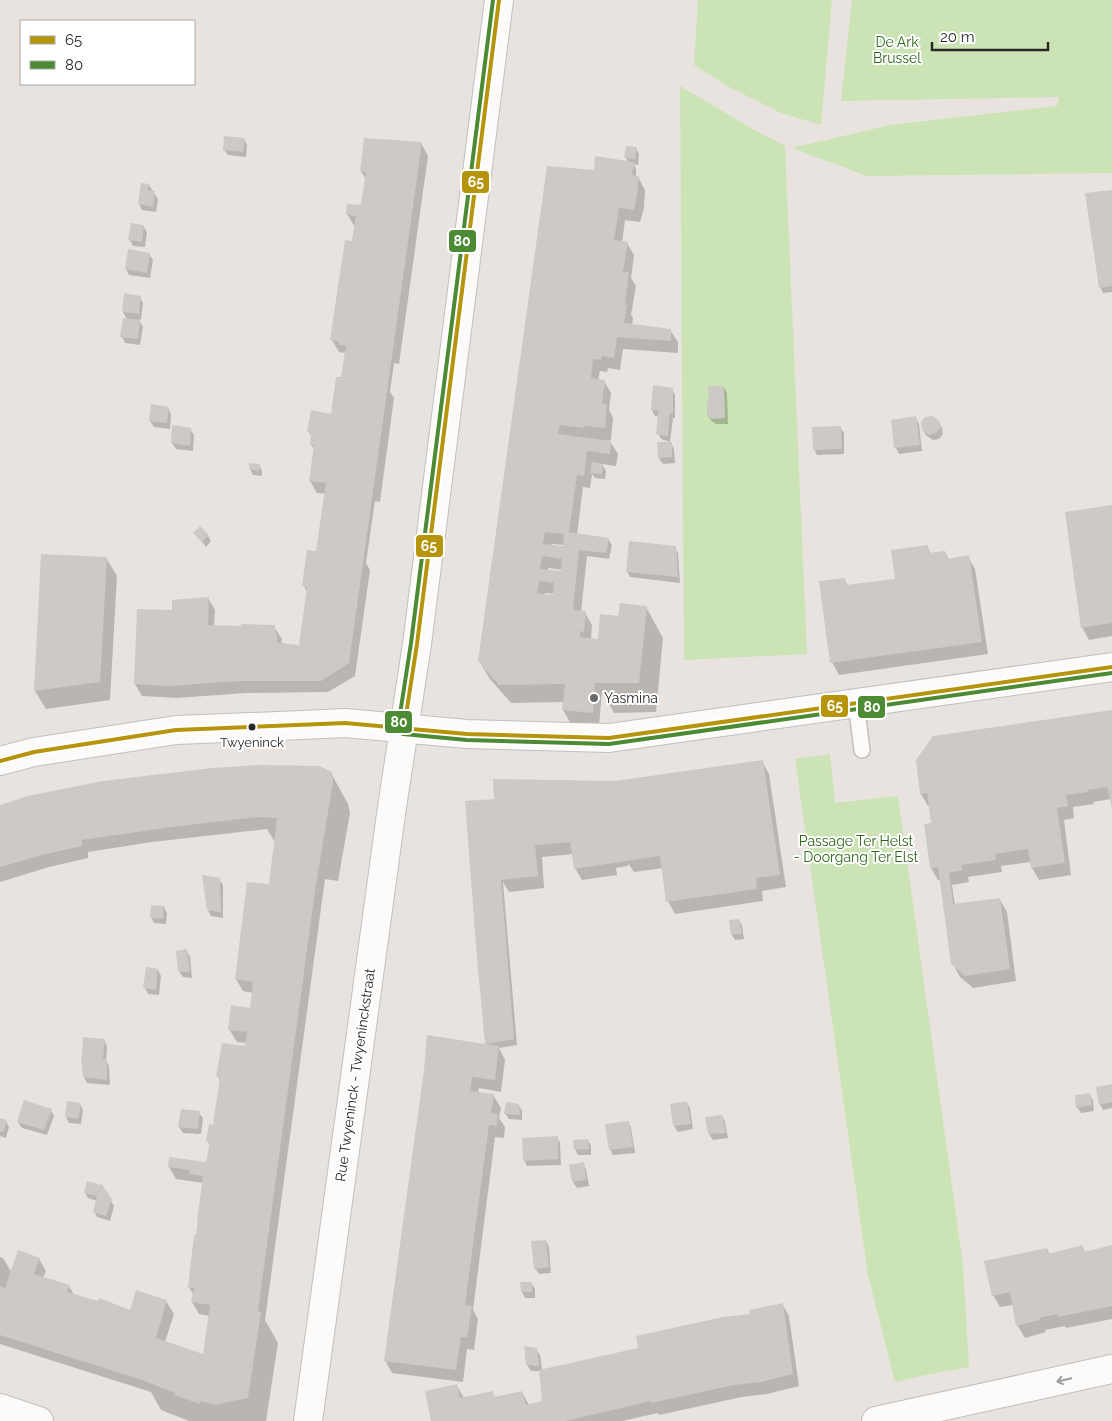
<svg xmlns="http://www.w3.org/2000/svg" width="1112" height="1421" font-family="Raleway,sans-serif">
	<style>
		.green { fill: #cce4b5 }
		.shadow { fill: #0003; fill-rule: evenodd }
		.building { fill: #cdc9c5; fill-rule: evenodd }
		.lines { fill: none; stroke-linecap: round; stroke-linejoin: round }
		.service-casing { stroke: #c1bfc0; stroke-width: 18 }
		.minor-casing { stroke: #c1bfc0; stroke-width: 30 }
		.service { stroke: #fcfbfa; stroke-width: 15 }
		.minor { stroke: #fcfbfa; stroke-width: 28 }
		.bus-1-casing { stroke: #fff; stroke-width: 8 }
		.bus-2-casing { stroke: #fff; stroke-width: 8 }
		.bus-1 { stroke: #b6950c; stroke-width: 4 }
		.bus-2 { stroke: #4c8b33; stroke-width: 4 }
		.oneway { stroke: #9d9c9c }
		.poi-dot { fill: #6c6a68; stroke: #fff; stroke-width: 2 }
		.bus-dot { fill: #292929; stroke: #fff; stroke-width: 2 }
		.labels { text-anchor: middle; dominant-baseline: central; stroke-width: 4; stroke-linejoin: round; paint-order: stroke }
		.bus-label { font-size: 13px; fill: #292929; stroke: #fff }
		.park-label { font-size: 14px; fill: #2e6718; stroke: #fff }
		.poi-label { font-size: 14px; fill: #292929; stroke: #fff; text-anchor: start }
		.street-label { font-size: 14px; fill: #292929; stroke: #fff }
		.line-badge { stroke: #fff; stroke-width: 2 }
		.badge-label { font-size: 14px; text-anchor: middle; font-weight: bold; fill: #fff }
	</style>
	<rect width="100%" height="100%" fill="#e8e3de"/>
	<path class="green" d="M698,0H832L821,125L781,113L731,88L694,65Z
		M852,0H1112V173L867,176L792,148L890,125L1057,106L1059,97L841,101Z
		M680,86L751,128L785,146L807,654L684,660Z
		M830,754L835,803L898,796L963,1265L969,1367L921,1376L895,1382L868,1275L795,759Z"/>
	<path class="shadow" d="M244,139L247,145L246,157L228,155L224,150Z
		M421,143L428,156L399,364L394,363L390,392L394,398L380,502L375,501L366,563L370,570L355,676L328,692L246,693L177,698L142,696L135,684L173,612L208,598L215,610L214,626L274,627L282,639L281,643L300,647L307,592L304,586L317,552L326,494L317,493L310,481L315,451L311,444L312,437L309,432L332,415L344,380L345,353L339,352L332,340L355,227L347,214L362,207L366,180L361,171Z
		M636,148L639,154L638,165L634,164L636,169V177H638L645,190L644,208L640,222L625,220L622,243H627L634,255L631,278L636,286L631,315L633,318L632,325L670,330L678,342V353L623,349L620,370L608,368L607,372L600,371L598,380L604,381L611,393L609,410L613,418L611,440H609L618,454L616,466L602,464L606,471L605,479L595,478L592,474L590,488L583,487L577,535L608,539L612,545L609,559L587,556L581,612L585,613L592,625L591,639L599,644L620,618L646,607L663,638L656,712L614,713L602,692L599,725L570,722L563,710L564,702L511,703L490,679L479,661L597,173L628,162L626,158ZM552,544L565,545L564,547L551,546ZM548,568L562,570V573L548,571ZM545,593L554,594V597L545,596Z
		M142,184L149,185L158,199L156,212L142,210L139,204Z
		M1112,191V292L1103,293L1100,287Z
		M143,226L147,232L145,247L133,246L130,240Z
		M149,254L153,260L150,278L129,275L126,269Z
		M140,297L143,303L141,320L138,319L143,327L140,345L125,343L122,337L127,319L123,312Z
		M724,387L727,393L728,424H715L714,422H712L709,417Z
		M672,389L675,395V418H673L670,442L661,439L658,433L659,416H655L652,410Z
		M168,408L171,414L170,429L154,427L150,421Z
		M916,418L919,424L922,451L899,454L896,448L892,421Z
		M938,421L942,428L943,434L939,439L933,440L927,436L923,430Z
		M840,427L844,433V454L817,455L814,449Z
		M190,429L194,435L193,451L176,449L172,443Z
		M671,443L674,449L675,463L663,464L659,458Z
		M259,465L262,471V476L253,475L250,469Z
		M1112,506V636L1089,640L1082,627Z
		M195,533L208,536L211,541L206,547Z
		M927,546L931,554L945,552L949,560L968,557L975,569L988,654L839,675L832,662L844,579L848,586L896,581Z
		M675,547L678,553L680,583L630,577L627,571Z
		M106,558L117,576L110,700L46,709L35,691Z
		M1112,712V807L1111,799L1093,802L1094,804L1073,807L1074,818L1064,820L1071,875L1039,880L1032,868L1031,862L1001,866L1002,872L968,877L969,882L952,885L955,906L1000,900L1007,912L1016,981L973,988L960,977L953,964L941,880H938L931,868L926,825L932,824L930,806H928L921,794L917,761Z
		M762,761L769,774L786,887L762,891L763,901L675,914L668,901L663,868L634,872L628,863V866L616,868L617,875L582,880L575,868L573,854L542,857L544,888L509,892L503,882L517,1045L499,1048L505,1060L501,1092L479,1088L478,1093L493,1095L501,1108L499,1118L505,1127L504,1138L495,1137L473,1310L478,1319L474,1350L467,1349L463,1382L392,1373L385,1360L425,1070L488,1046L486,1043L496,800Z
		M331,773L348,804L350,813L338,881L325,879L265,1320L278,1343L266,1421H189L161,1410L151,1392L0,1344V1257L3,1258L12,1273L39,1259L46,1271L43,1278L69,1286L74,1295L130,1312L166,1301L174,1314L165,1342L204,1356L210,1316L199,1314L192,1302L194,1296L189,1287L197,1237L203,1183L176,1179L169,1167L207,1164L210,1146L208,1141L214,1126L220,1081L218,1076L246,1047L247,1043L237,1042L229,1029L251,1009L253,993L243,991L236,979L270,886L275,842L267,829L152,842L88,852V858L49,867L0,882V807Z
		M219,879L223,885V918L211,916L208,910Z
		M164,907L167,913L166,924L154,923L151,917Z
		M739,920L742,926L744,939L735,940L732,935Z
		M187,951L190,957L192,978L183,977L179,971Z
		M158,970L161,976L159,995L148,994L145,988Z
		M104,1040L107,1046L106,1060L109,1066L110,1085L87,1083L84,1077Z
		M1112,1085V1108L1103,1110L1100,1104Z
		M1089,1094L1093,1100L1094,1111L1081,1113L1077,1107Z
		M687,1103L690,1108L693,1129L678,1132L674,1126Z
		M80,1104L83,1110L81,1124L69,1123L66,1117Z
		M519,1105L522,1111V1120L509,1119L505,1113Z
		M51,1110L54,1116L47,1135L22,1128L18,1122Z
		M199,1113L203,1118L201,1134L183,1133L179,1127Z
		M722,1116L725,1122L728,1138L713,1140L709,1134L707,1118Z
		M0,1119L6,1121L9,1127L6,1138L0,1136Z
		M628,1122L631,1128L635,1153L613,1155L610,1149Z
		M557,1137L560,1143L561,1165L527,1166L524,1160Z
		M588,1140L591,1146V1155H578L575,1149Z
		M583,1164L586,1169L589,1186L577,1188L573,1182L571,1166Z
		M102,1186L114,1206L110,1221L97,1217L94,1211L97,1201L88,1198L85,1192Z
		M546,1241L549,1247L551,1273L539,1274L535,1268Z
		M1082,1247L1086,1253L1112,1247V1319L1066,1328L1065,1326L1045,1330L1046,1332L1025,1338L1018,1326L1013,1305L1000,1307L993,1295L1047,1249L1050,1255Z
		M522,1283H531L535,1289V1298H525L522,1292Z
		M782,1304L789,1316L799,1386L767,1394L742,1397L659,1415L658,1413L622,1421H432L457,1386L464,1398L492,1392L495,1398L522,1392L529,1405L543,1402L540,1371H531L527,1365L536,1349L540,1355L542,1370L639,1349L752,1315Z"/>
	<path class="building" d="M224,136L245,138L243,152L223,150Z
		M364,138L422,142L349,663L321,681H239L169,686L134,684L137,609L172,610V600L209,597L208,625L241,626V624L275,625V634H277V643L299,645L307,587L302,586L307,550L316,551L326,483L309,481L314,445H310L311,432H307L311,410L331,414L336,377H341L346,346L339,345V342L330,340L345,240L352,241L356,216L346,214L347,204L361,205L366,172L360,171Z
		M626,146L637,147L635,159L624,158Z
		M595,156L634,162L632,175L639,176L637,195L634,210L619,208L614,240L628,242L623,272H629L625,305H627L624,323L671,329V341L617,337L614,358L602,356L601,360L593,359L591,378L605,380L602,404H607L605,428L584,426V428L560,425L558,434L611,441L610,454L587,451L584,476L577,475L569,532L609,538L606,553L579,550L573,610L586,611L584,632L580,631V637L598,639L600,614L618,616L620,603L647,606L639,683H595L593,713L562,710L565,684L499,685L478,661L547,166L594,170ZM545,532L564,534L563,546L543,544ZM542,556L562,559L561,571L540,569ZM539,581L554,583L553,595L537,593Z
		M141,183L149,184L148,190L155,191L153,207L138,204Z
		M1112,190V286L1099,288L1085,193Z
		M131,223L144,225L142,242L128,240Z
		M128,249L150,253L147,273L125,269Z
		M124,293L141,296L139,314L122,312Z
		M123,318L140,320L138,339L120,337Z
		M653,385L673,388V413H670L669,420L668,436L656,434L658,411L651,410Z
		M708,386H724L725,418L711,419V417H707V401H709Z
		M151,404L169,407L167,423L149,421Z
		M916,416L920,445L894,448L891,420Z
		M933,416L939,421L941,427L936,433L929,435L922,430L921,423L925,417Z
		M172,425L191,428L190,446L171,443Z
		M841,426L842,449L813,450L812,427Z
		M657,442H672V457L658,458Z
		M592,462L603,464L602,474L590,473Z
		M249,463L260,464L259,471L249,469Z
		M1112,505V623L1081,628L1065,512Z
		M200,526L209,535L202,542L193,533Z
		M629,541L676,546L678,577L626,572Z
		M928,545L929,553L945,551L947,559L969,555L982,642L830,663L819,581L845,578L846,585L895,579L891,550Z
		M41,554L107,557L100,682L34,691Z
		M1112,710V808L1107,787L1087,790L1088,792L1066,795L1068,806L1057,808L1065,863L1031,868L1028,849L995,854L996,860L961,865L963,870L949,873L953,904L1000,898L1010,969L965,976L951,964L938,867L930,868L924,824L931,823L927,793L920,794L916,760L933,736Z
		M763,760L780,875L756,878L757,889L666,902L660,856L574,869L570,842L535,845L538,876L501,880L514,1039L485,1044L499,1046L495,1080L472,1077L470,1091L494,1094L491,1113L498,1114L497,1126L489,1125L465,1305L472,1306L467,1338L461,1337L456,1370L384,1361L424,1070L427,1035L485,1044L477,958L465,801L494,799L493,779L615,781Z
		M259,765L319,766L332,772L333,782L315,891L258,1311L261,1312L248,1398L214,1405L201,1401L200,1404L174,1395L175,1393L142,1380L0,1335V1286L5,1288L18,1250L40,1258L34,1274L70,1285L67,1292L98,1301L99,1298L130,1310L136,1290L167,1300L156,1338L203,1354L210,1305L191,1302L194,1288H188L194,1235H196L198,1221H197L203,1176L189,1174V1170L168,1167L169,1157L206,1162L210,1142L206,1141L209,1124L213,1125L220,1077H216L222,1043L245,1046L247,1032L228,1030L231,1005L250,1008L253,982L235,979L247,882L269,884L277,818L259,817L179,826L82,840V846L42,855L0,867V805L28,796L103,781L212,768Z
		M202,875L220,878L221,912L207,910Z
		M151,905L164,906L163,919L150,918Z
		M739,919L742,934L731,935L729,920Z
		M187,949L190,972H178L176,951Z
		M146,967L158,969L156,990L143,988Z
		M83,1037L105,1039L103,1059H107V1080L83,1077L81,1057H82Z
		M1112,1084V1102L1099,1105L1096,1087Z
		M1090,1093L1092,1105L1076,1108L1075,1095Z
		M24,1100L52,1109L44,1130L17,1122Z
		M67,1101L81,1103L78,1119L65,1117Z
		M687,1101L691,1124L673,1126L670,1104Z
		M506,1102L519,1104L520,1115L504,1114Z
		M181,1109L200,1111L198,1129L178,1127Z
		M722,1115L726,1133L708,1134L705,1117Z
		M0,1118L7,1120L3,1132H0Z
		M629,1121L633,1147L609,1150L605,1124Z
		M558,1136V1159L523,1161L522,1138Z
		M588,1139L589,1149L574,1150L573,1140Z
		M584,1162L586,1180L572,1182L569,1165Z
		M87,1181L101,1185V1183L112,1199L106,1216L93,1212L97,1196L84,1193Z
		M546,1240L549,1267L534,1269L531,1241Z
		M1083,1245L1084,1252L1112,1245V1306L1058,1317L1057,1314L1039,1318L1040,1320L1016,1326L1010,1292L992,1296L984,1261L1047,1248L1048,1254Z
		M520,1282H532V1292H521Z
		M783,1303L793,1374L761,1382L734,1385L651,1403V1401L566,1421H431L425,1391L457,1384L460,1398L493,1391L494,1397L522,1391L526,1405L542,1401L539,1370L638,1348L636,1336L723,1317L750,1314L749,1310Z
		M524,1346L537,1348L539,1366L526,1365Z"/>
	<g class="lines">
		<defs>
			<path id="service" d="M856,703L862,750"/>
			<path id="minor" d="M0,761L34,752L176,730L302,725L345,723L467,734L609,738L1112,667
				M0,1408L39,1421
				M308,1421L392,807L417,644L499,0
				M876,1421L1112,1369"/>
		</defs>
		<use href="#service" class="service-casing"/>
		<use href="#minor" class="minor-casing"/>
		<use href="#service" class="service"/>
		<use href="#minor" class="minor"/>
		<defs>
			<path id="bus-1" d="M404,728L417,644L499,0
				M0,761L34,752L176,730L345,723L467,734L609,738L1112,667"/>
			<path id="bus-2" d="M493,0L411,643L398,727L399,732L403,734L467,740L609,744L1112,673"/>
		</defs>
		<use href="#bus-1" class="bus-1-casing"/>
		<use href="#bus-2" class="bus-2-casing"/>
		<use href="#bus-1" class="bus-1"/>
		<use href="#bus-2" class="bus-2"/>
	</g>
	<defs><path id="oneway-shaft" d="M-6 0H5M1.5-3L5.5 0L1.5 3" fill="none" stroke-width="1.6" stroke-linecap="round" stroke-linejoin="round" transform="scale(1.25)"/></defs>
	<use class="oneway" href="#oneway-shaft" transform="translate(1064 1380) rotate(167)"/>
	<circle class="poi-dot" cx="594" cy="698" r="5"/>
	<circle class="bus-dot" cx="252" cy="727" r="4.5"/>
	<g class="labels">
		<g class="bus-label">
			<text x="252" y="742">Twyeninck</text>
		</g>
		<g class="park-label">
			<text x="897" y="42">De Ark<tspan x="897" dy="16">Brussel</tspan></text>
			<text x="856" y="841">Passage Ter Helst<tspan x="856" dy="16">- Doorgang Ter Elst</tspan></text>
		</g>
		<g class="poi-label">
			<text x="604" y="698">Yasmina</text>
		</g>
		<g class="street-label">
			<text transform="translate(355 1075) rotate(-82)">Rue Twyeninck - Twyeninckstraat</text>
		</g>
	</g>
	<g class="line-badge">
		<rect x="461" y="170" width="29" height="24" rx="5" fill="#b6950c"/>
		<rect x="448" y="229" width="29" height="24" rx="5" fill="#4c8b33"/>
		<rect x="415" y="534" width="29" height="24" rx="5" fill="#b6950c"/>
		<rect x="820" y="694" width="29" height="24" rx="5" fill="#b6950c"/>
		<rect x="857" y="695" width="29" height="24" rx="5" fill="#4c8b33"/>
		<rect x="384" y="710" width="29" height="24" rx="5" fill="#4c8b33"/>
	</g>
	<g class="badge-label">
		<text x="476" y="187">65</text>
		<text x="462" y="246">80</text>
		<text x="429" y="551">65</text>
		<text x="835" y="711">65</text>
		<text x="872" y="712">80</text>
		<text x="399" y="727">80</text>
	</g>
	<rect x="20" y="20" width="175" height="65" fill="#ffffff" stroke="#a9a9a9"/>
	<rect x="30" y="36" width="25" height="8" fill="#b6950c" stroke="#a9a9a9"/>
	<text x="65" y="45" font-size="15" fill="#292929">65</text>
	<rect x="30" y="61" width="25" height="8" fill="#4c8b33" stroke="#a9a9a9"/>
	<text x="65" y="70" font-size="15" fill="#292929">80</text>
	<path d="M932 42v8h116v-8" fill="none" stroke="#292929" stroke-width="2.5"/>
	<text x="940" y="42" font-size="15" fill="#292929" stroke="#ffffff" stroke-width="4" paint-order="stroke">20 m</text>
</svg>
